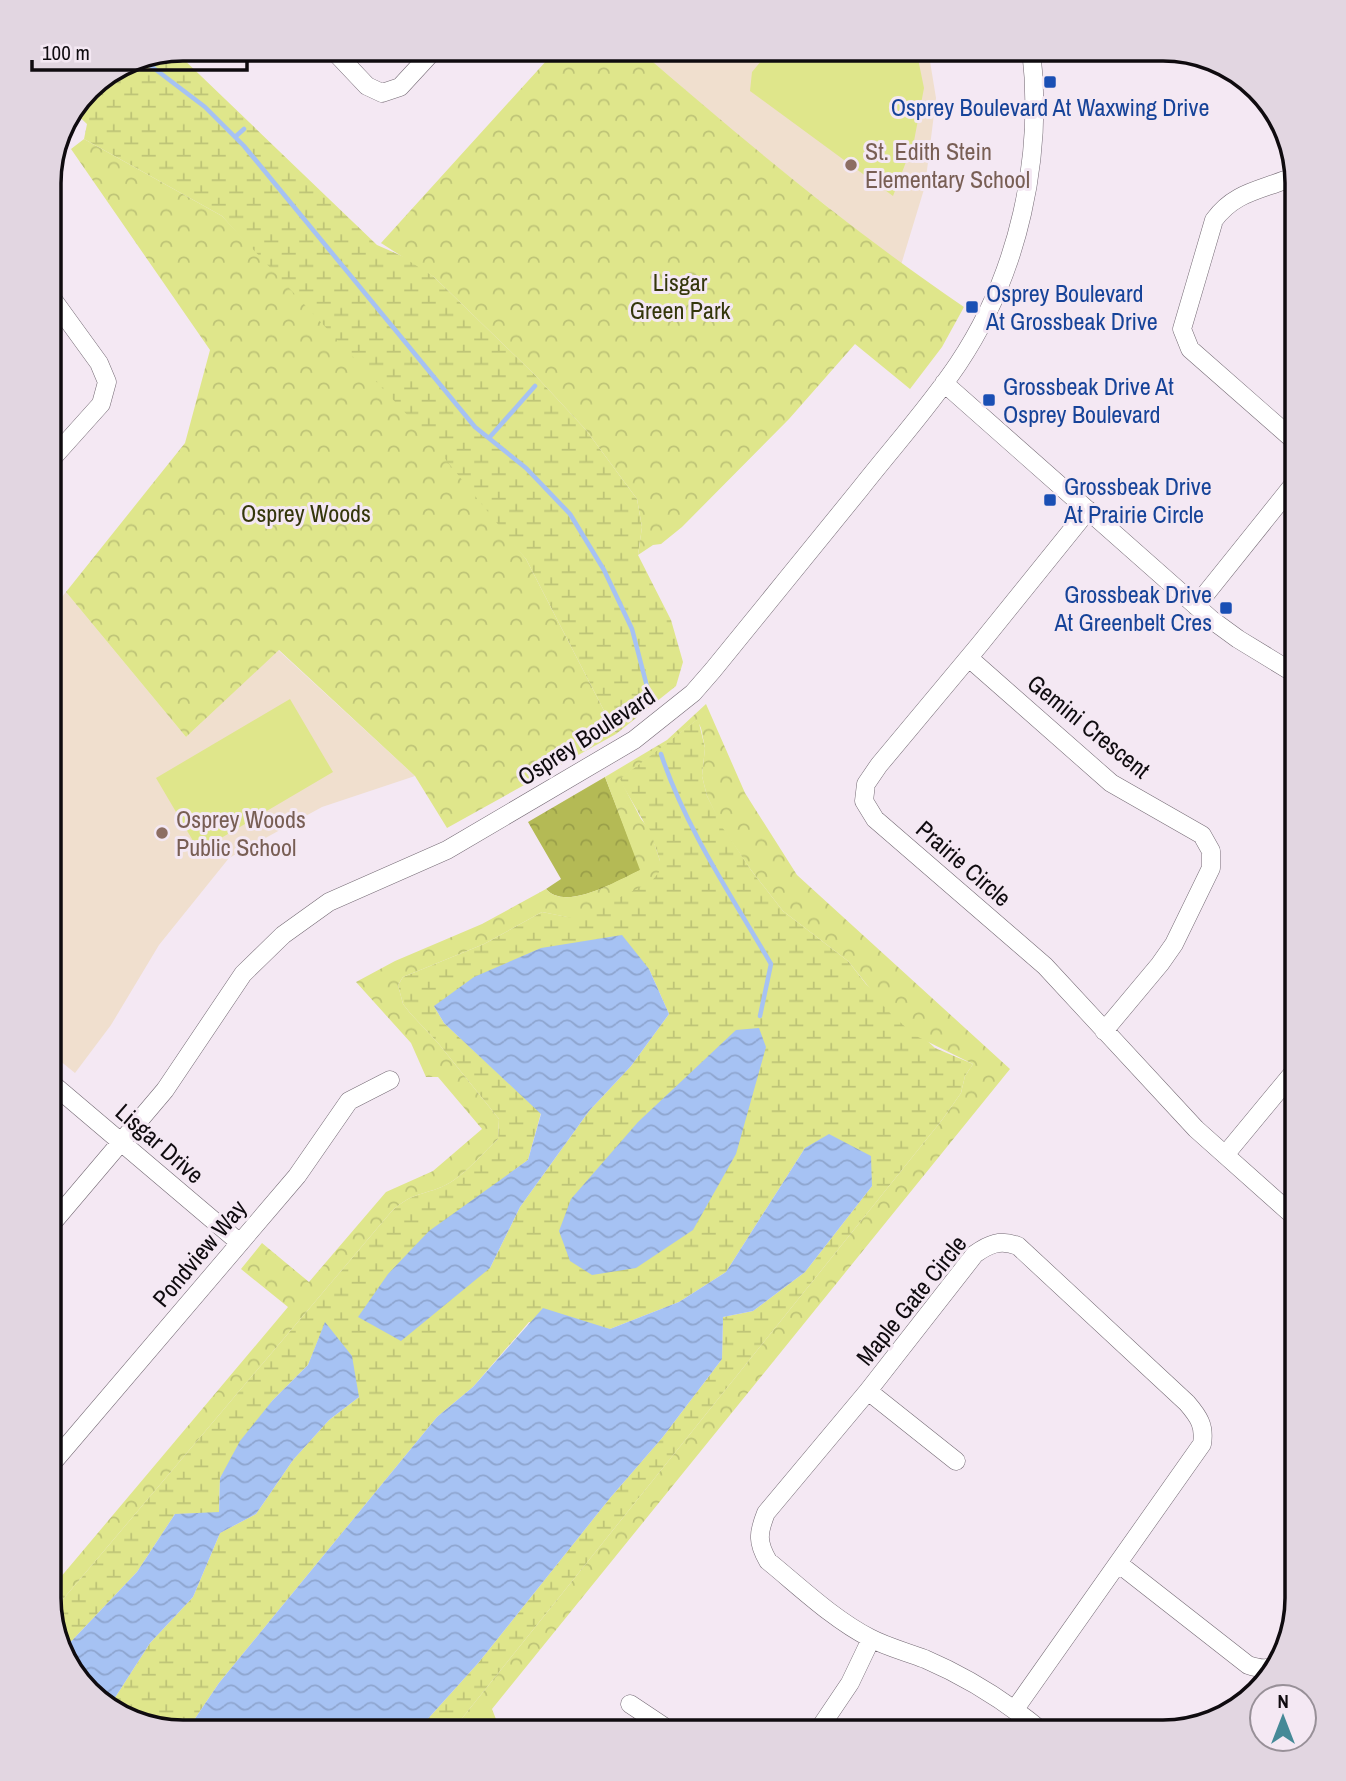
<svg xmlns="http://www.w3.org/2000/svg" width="1346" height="1781" font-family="'Archivo Narrow',sans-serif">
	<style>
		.education { fill: #f0dfce }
		.grass { fill: #dfe68b }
		.forest { fill: url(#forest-crowns) }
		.wetland { fill: url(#wetland-marsh); fill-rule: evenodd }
		.park { fill: url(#park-crowns) }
		.water { fill: url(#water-waves) }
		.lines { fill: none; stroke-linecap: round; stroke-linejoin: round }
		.stream { stroke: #a6c2f3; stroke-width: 4.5 }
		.minor-casing { stroke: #746a74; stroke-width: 19 }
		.minor { stroke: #fff; stroke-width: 18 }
		.transit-dot { fill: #1a4fb4; stroke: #f4e8f3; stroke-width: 2.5 }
		.education-dot { fill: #8d6e63; stroke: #f4e8f3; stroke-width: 2.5 }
		.labels { text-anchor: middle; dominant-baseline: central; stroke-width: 6; stroke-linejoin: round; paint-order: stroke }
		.transit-label { font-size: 24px; fill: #164399; stroke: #f4e8f3; text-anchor: start }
		.education-label { font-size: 24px; fill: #785e54; stroke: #f4e8f3; text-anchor: start }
		.park-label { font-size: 24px; fill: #34360b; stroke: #f4e8f3 }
		.street-label { font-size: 24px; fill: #0f0b0f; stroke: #f4e8f3 }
		.rim { fill: none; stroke: #0f0b0f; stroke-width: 3.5 }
	</style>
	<defs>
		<pattern id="forest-crowns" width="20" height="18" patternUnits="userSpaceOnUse" patternTransform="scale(1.75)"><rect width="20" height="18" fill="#b4ba55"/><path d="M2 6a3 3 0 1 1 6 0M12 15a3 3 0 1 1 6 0" fill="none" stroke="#9a9f49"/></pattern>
		<pattern id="wetland-marsh" width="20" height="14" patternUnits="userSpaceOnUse" patternTransform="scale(1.75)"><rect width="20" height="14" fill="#dfe68b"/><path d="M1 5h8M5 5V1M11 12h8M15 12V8" fill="none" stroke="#bec477"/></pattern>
		<pattern id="park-crowns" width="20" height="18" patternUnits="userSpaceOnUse" patternTransform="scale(1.75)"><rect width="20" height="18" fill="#dfe68b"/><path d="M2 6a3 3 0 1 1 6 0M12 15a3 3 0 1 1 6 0" fill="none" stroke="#bec477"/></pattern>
		<pattern id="water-waves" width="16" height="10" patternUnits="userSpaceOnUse" patternTransform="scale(1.75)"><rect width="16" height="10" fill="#a6c2f3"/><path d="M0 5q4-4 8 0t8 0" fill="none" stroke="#8ea5cf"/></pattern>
	</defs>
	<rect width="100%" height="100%" fill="#f4e8f3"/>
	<path class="education" d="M638,49H928L936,98L925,186L901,265L748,144Z
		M66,592L186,737L278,650L415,776L322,807L229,858L159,945L111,1025L75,1073L49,1052V613Z"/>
	<path class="grass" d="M771,49H916L924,88L914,141L893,196L750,91L752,72Z
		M290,699L333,772L199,851L156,778Z"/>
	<path class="forest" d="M605,777L641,870C619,880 566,912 546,889L561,879L528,822Z"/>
	<path class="wetland" d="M176,52L377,245L411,260L434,277L535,375L586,430L637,499L642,527L638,555L671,620L683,662L676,686L616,734L526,559L222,216L84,139L87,124L73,111L95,83Z
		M698,719L705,748L702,776L707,796L723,827L751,870L783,911L848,961L866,984L935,1048L973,1064L965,1076L961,1093L942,1120L451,1732H416L479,1662L610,1498L662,1438L722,1359L723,1317L753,1311L805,1272L872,1186L805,1148L726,1272L679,1302L610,1329L529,1322L473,1387L437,1417L219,1683L186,1732L117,1714L109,1707L150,1643L193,1597L220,1533L256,1514L293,1460L329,1420L359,1397L325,1323L308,1365L272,1401L220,1478L219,1513L175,1514L137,1572L64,1649L53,1611L391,1212C414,1189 431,1196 454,1180C470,1169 484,1152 498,1139L499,1119L438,1043L410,1013L403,1004L398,985L403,977L484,944L542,912L568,917L660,861C652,831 634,806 619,779ZM649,969L669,1014L631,1066L589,1111L520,1207L490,1268L489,1189L528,1160L541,1113L444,1023L434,1006Z"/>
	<path class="park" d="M557,49H638C743,140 849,229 964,307L942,347L910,389L855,344L789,419L682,527L661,544L653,545L638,555L642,527L637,499L586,430L535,375L434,277L381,243Z
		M84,139L222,216L425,434L526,559L616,734L447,828L415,776L279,650L186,737L66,592L185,443L210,350L71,149Z
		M706,704L745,793L797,875L1010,1069L492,1709L501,1732H451L942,1120L961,1093L965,1076L973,1064L914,1035L888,1011L848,961L783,911L751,870L722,827L707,796L702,776L705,748L701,728L697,720L620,779L641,819L650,830L660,861L659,872L651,882L581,916L572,918L542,912L484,944L403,977L398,985L403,1004L410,1013L438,1043L499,1119L498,1139C484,1152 470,1169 454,1180C431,1196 414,1189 391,1212L53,1611L49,1591L288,1307L241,1269L262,1243L309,1282L386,1192L433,1171L482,1129L438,1077H426L411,1043L356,982L395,961L482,924L546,889C566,912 618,880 640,870L605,777L667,740Z"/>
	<path class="water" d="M622,935L649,969L669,1014L631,1066L589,1111L520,1207L490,1268L401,1341L358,1317L388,1274L429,1231L528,1160L541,1114L444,1023L434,1006L474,977L541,948Z
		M759,1028L766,1047L736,1154L693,1230L636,1268L592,1275L570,1261L559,1231L571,1199L638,1122L736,1030Z
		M829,1134L871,1156L872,1186L805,1272L753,1311L723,1317L722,1359L662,1438L610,1498L479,1662L416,1732H186L219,1683L437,1417L473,1387L543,1308L610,1329L679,1302L726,1272L805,1148Z
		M325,1322L352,1356L359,1397L329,1420L293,1460L256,1514L220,1533L193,1597L150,1643L109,1707L71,1672L64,1649L137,1572L175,1514L219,1512L220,1478L240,1441L272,1401L308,1365Z"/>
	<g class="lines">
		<path class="stream" d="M147,63L205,107L244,146L475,427L526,468L570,514L604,570L632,629L650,698
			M235,137L244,129
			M489,438L535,386
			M661,754C686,829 731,895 771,964L760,1016"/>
		<defs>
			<path id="minor" d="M332,49L367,86L382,93L400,87L435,49
				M1031,52L1051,49
				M1285,180C1256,191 1233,194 1214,220L1182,329L1190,349L1297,443
				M944,383L1212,620L1238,639L1297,675
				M49,462L101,404L107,382L99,363L49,294
				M1088,510L980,644L879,765L866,784L864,801L875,819L1045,966L1196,1129L1297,1219
				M1196,606L1297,480
				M969,658L1111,783L1202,835L1211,851V868L1174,944L1160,964L1104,1031
				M49,1081L240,1243
				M1225,1155L1297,1068
				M49,1227L165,1090L243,974L283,935L329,902L447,850L634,740L693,693L713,670C762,610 811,549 860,489C893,447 929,407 958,364C1019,273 1044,157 1031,49
				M868,1391L956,1461
				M49,1467L297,1176L349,1101L390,1080
				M1119,1564L1248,1665C1260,1669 1271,1671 1280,1661
				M630,1704L663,1726L666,1732
				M1015,1709L1202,1444C1205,1426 1199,1417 1187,1403L1018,1246C1000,1239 989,1244 975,1254L868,1391L766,1513C758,1533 757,1542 768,1561C800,1587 833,1619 870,1638C887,1647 907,1652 925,1659C967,1677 1008,1703 1043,1732
				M817,1732L850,1683L871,1639"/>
		</defs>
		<use href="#minor" class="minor-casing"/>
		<use href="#minor" class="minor"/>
	</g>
	<g class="transit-dot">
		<rect x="1043" y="75" width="14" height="14" rx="3.5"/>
		<rect x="965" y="300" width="14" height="14" rx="3.5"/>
		<rect x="982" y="393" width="14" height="14" rx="3.5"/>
		<rect x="1043" y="493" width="14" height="14" rx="3.5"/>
		<rect x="1219" y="601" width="14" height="14" rx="3.5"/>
	</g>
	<g class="education-dot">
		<circle cx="851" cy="165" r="7"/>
		<circle cx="162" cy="833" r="7"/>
	</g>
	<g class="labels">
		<g class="transit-label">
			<text x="1050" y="107" text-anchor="middle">Osprey Boulevard At Waxwing Drive</text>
			<text x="986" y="293">Osprey Boulevard<tspan x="986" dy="28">At Grossbeak Drive</tspan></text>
			<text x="1003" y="386">Grossbeak Drive At<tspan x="1003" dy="28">Osprey Boulevard</tspan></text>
			<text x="1064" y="486">Grossbeak Drive<tspan x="1064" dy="28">At Prairie Circle</tspan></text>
			<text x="1212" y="594" text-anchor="end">Grossbeak Drive<tspan x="1212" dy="28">At Greenbelt Cres</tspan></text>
		</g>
		<g class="education-label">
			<text x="865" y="151">St. Edith Stein<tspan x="865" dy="28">Elementary School</tspan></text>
			<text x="176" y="819">Osprey Woods<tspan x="176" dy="28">Public School</tspan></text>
		</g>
		<g class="park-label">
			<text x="680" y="282">Lisgar<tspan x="680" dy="28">Green Park</tspan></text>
			<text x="306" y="513">Osprey Woods</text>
		</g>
		<g class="street-label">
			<text transform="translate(1089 726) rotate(39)">Gemini Crescent</text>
			<text transform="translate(586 736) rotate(-33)">Osprey Boulevard</text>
			<text transform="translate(964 863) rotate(41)">Prairie Circle</text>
			<text transform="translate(160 1143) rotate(41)">Lisgar Drive</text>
			<text transform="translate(199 1253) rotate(-50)">Pondview Way</text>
			<text transform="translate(911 1300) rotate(-51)">Maple Gate Circle</text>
		</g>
	</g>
	<path d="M0 0H1346V1781H0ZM183 61H1163A122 122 0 0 1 1285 183V1598A122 122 0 0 1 1163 1720H183A122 122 0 0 1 61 1598V183A122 122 0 0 1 183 61Z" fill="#e2d6e1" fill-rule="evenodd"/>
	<path class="rim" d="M183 61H1163A122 122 0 0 1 1285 183V1598A122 122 0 0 1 1163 1720H183A122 122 0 0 1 61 1598V183A122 122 0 0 1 183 61Z"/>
	<g transform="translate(1283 1718)"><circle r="33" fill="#f4e8f3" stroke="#989098" stroke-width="2"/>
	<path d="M0-5L12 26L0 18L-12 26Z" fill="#458997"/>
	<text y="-10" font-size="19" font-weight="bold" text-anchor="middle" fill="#0f0b0f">N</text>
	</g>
	<path d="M32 60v10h215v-10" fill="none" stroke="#0f0b0f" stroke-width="3.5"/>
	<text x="42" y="60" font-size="21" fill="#0f0b0f" stroke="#f4e8f3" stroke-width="5" paint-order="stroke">100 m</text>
</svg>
